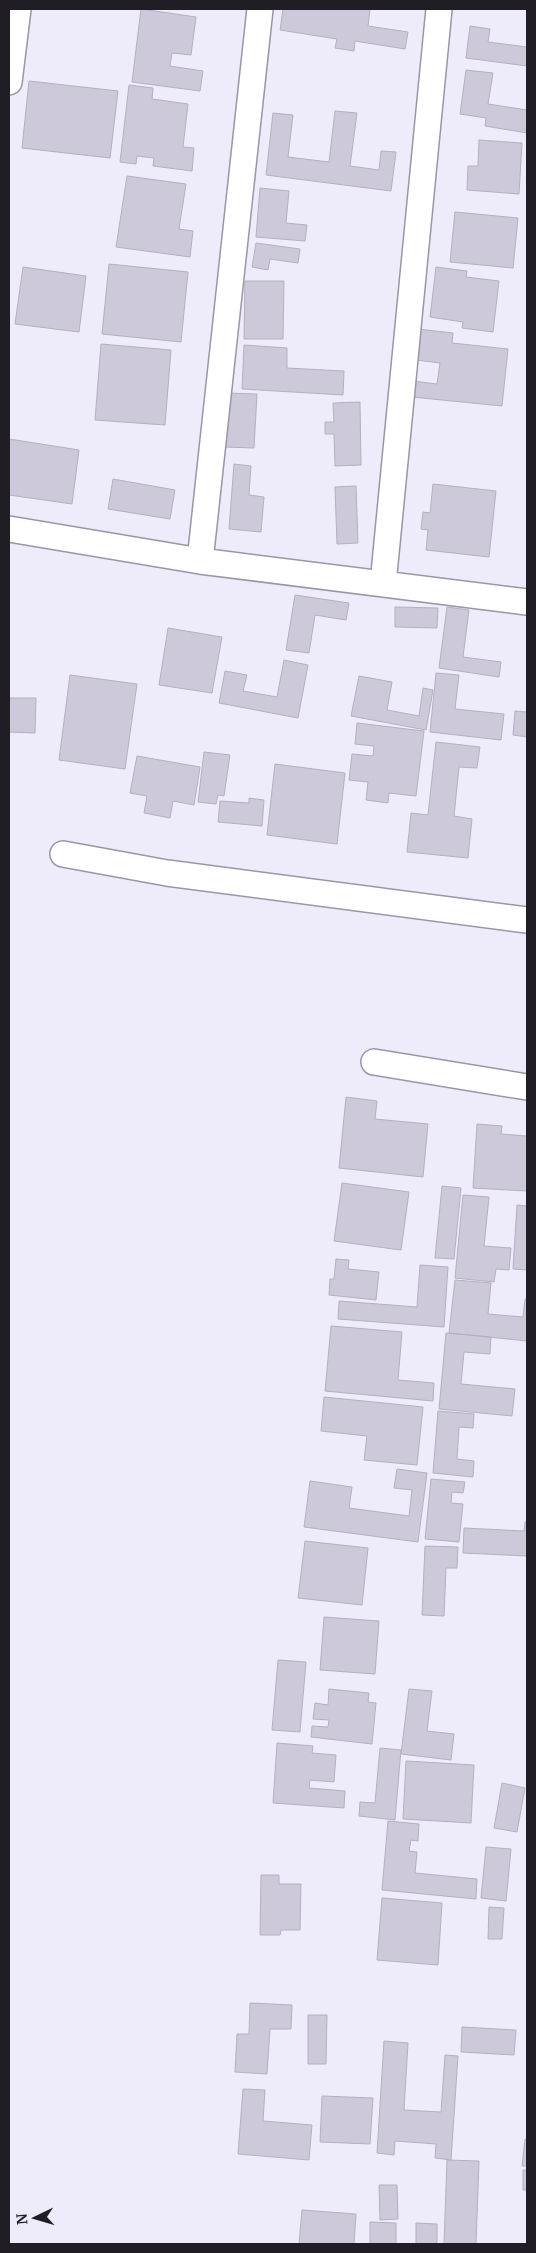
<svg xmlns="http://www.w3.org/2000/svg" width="536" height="2253" font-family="Merriweather,serif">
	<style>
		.building { fill: #cdc9da; stroke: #b4b0c0 }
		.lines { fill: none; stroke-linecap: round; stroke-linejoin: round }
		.minor-casing { stroke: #9a96a5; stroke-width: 28 }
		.minor { stroke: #fff; stroke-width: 25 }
	</style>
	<rect width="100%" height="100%" fill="#eeebfb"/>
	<path class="building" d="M141,9L196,17L191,55L172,53L170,66L203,71L200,91L132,82Z
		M283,9H370L368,26L408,32L405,49L355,41L354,51L335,48L337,39L280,30Z
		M470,26L490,29L488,42L527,47V66L466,58Z
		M466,70L493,73L488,104L527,110V133L485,126L486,118L460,114Z
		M29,81L118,91L110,158L22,148Z
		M129,85L153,88L152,99L188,104L183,147L194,148L192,171L153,166L154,158L137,156L136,164L120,162Z
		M335,111L357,113L350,166L379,170L381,151L396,152L391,191L266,175L273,113L293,115L288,157L329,162Z
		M479,140L522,143L519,194L467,190L468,166H478Z
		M127,176L186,184L179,229L193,231L190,257L116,247Z
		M260,188L289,191L286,223L307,225L305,241L256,237Z
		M455,212L518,218L513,268L450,262Z
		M256,243L300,249L298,263L270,259L268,270L252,267Z
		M109,264L188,272L181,342L102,334Z
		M23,267L86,276L79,332L15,324Z
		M436,267L467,271L466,277L499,281L493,332L462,328L463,322L430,317Z
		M245,281H284L283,339H244Z
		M418,329L453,333L452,343L508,349L502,406L412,397L413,381L437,384L440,363L416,360Z
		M101,344L171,350L165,425L95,420Z
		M244,345L287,348V368L344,371L343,395L242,389Z
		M227,393L257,394L254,448L224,447Z
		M360,402L361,465L335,466L334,434H325V422H334L333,403Z
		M9,439L79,450L72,504L9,495Z
		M234,464L251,466L249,495L264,497L261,532L229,529Z
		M113,479L175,490L170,519L108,509Z
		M433,484L496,491L489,557L426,550L428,530L421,529L423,512L430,513Z
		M356,486L358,543L337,544L335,487Z
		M295,595L349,603L346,620L315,615L309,653L286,650Z
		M395,607L438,608L437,628L395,627Z
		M447,607L469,610L463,657L501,662L499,677L439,668Z
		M168,628L222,637L212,693L159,685Z
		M284,660L308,665L298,718L219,703L225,671L247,675L243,691L277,697Z
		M436,673L459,675L455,709L504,714L501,740L430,732Z
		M70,675L137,684L125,769L59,760Z
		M359,676L392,682L387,710L419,716L423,688L433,690L426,730L351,716Z
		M9,698H36L35,733L9,732Z
		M515,711L527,712V737L513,735Z
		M357,723L424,731L416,796L389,793L388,803L366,800L368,782L349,780L352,754L373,756L374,746L355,744Z
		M436,742L480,747L477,768L459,767L454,816L472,819L468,858L407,852L411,813L428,815Z
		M204,752L230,755L224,796L218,795L216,804L198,802Z
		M137,756L200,767L194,805L173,801L170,818L144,813L147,796L130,793Z
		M275,764L345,773L337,844L267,835Z
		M249,798L264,800L262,826L218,822L220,801L249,803Z
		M346,1097L377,1101L375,1119L428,1124L423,1177L339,1168Z
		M477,1124L502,1126L501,1134L527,1136V1191L473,1188Z
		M342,1183L409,1192L401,1250L334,1241Z
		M442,1186L461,1188L454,1259L435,1258Z
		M463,1195L489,1197L484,1246L511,1248L509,1270L496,1269L494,1282L455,1278Z
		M517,1205L527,1206V1270L513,1269Z
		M336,1259L349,1260L348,1269L379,1272L376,1300L329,1295L330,1279H334Z
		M420,1265L448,1267L444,1327L338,1319L339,1301L417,1307Z
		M455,1280L491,1283L488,1314L523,1317L525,1299H527V1341L449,1333Z
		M331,1326L402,1332L398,1380L434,1383L433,1401L325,1391Z
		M446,1333L491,1337L490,1354L464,1352L461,1384L515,1389L512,1416L439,1409Z
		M324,1397L423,1407L417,1465L364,1460L367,1436L321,1431Z
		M438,1411L474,1414L473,1428L459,1427L457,1459L474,1461L473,1477L433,1473Z
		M397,1469L427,1473L418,1542L304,1527L310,1481L352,1487L349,1508L409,1516L412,1490L394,1488Z
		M431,1479L465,1482L463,1493L452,1492L451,1503L463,1504L459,1542L425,1539Z
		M525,1522H527V1556L463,1553L464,1528L524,1531Z
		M305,1541L368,1548L362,1605L298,1598Z
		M425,1546L458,1547L457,1568H446L444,1616L422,1615Z
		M324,1617L379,1621L375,1674L320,1670Z
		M278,1660L306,1662L300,1732L272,1730Z
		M329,1689L369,1693L368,1702L376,1703L372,1744L311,1737L312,1726L328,1727L329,1720L313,1719L315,1703L328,1705Z
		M409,1689L432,1691L427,1731L454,1734L451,1760L401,1754Z
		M277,1743L313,1746L312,1753L336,1755L334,1782L310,1780L309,1788L345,1791L344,1808L273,1803Z
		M380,1748L401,1750L395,1820L359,1816L360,1802L375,1803Z
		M406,1761L474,1765L471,1823L403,1819Z
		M502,1783L525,1788L517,1832L494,1828Z
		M388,1821L419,1824L418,1841L411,1840L409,1851L417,1852L415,1873L477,1879L476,1899L382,1890Z
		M486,1847L511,1849L506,1901L481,1898Z
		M261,1875H279V1884H301L300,1930H281L280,1935H260Z
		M382,1898L442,1903L438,1965L377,1960Z
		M489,1907L504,1908L502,1939H488Z
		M250,2003L292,2005L291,2029H270L267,2074L235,2072L237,2034H249Z
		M308,2015H327L326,2064H308Z
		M462,2027L516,2030L514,2055L461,2052Z
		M384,2041L408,2043L404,2110L441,2112L445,2055L458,2056L451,2160L435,2158L436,2144L395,2141L394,2155L377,2153Z
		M243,2089L265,2090L263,2121L312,2125L309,2160L238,2154Z
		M322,2096L373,2098L370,2144L320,2142Z
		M525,2139L527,2140V2166H522Z
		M447,2160L479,2161L476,2244H444Z
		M523,2170H527V2190H523Z
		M379,2185H397L398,2219L380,2220Z
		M302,2210L356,2214L354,2244H299Z
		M370,2222L396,2223V2244H370Z
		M416,2223L437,2224V2244H416Z"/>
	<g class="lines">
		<defs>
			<path id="minor" d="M9,82L18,9
				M9,529L200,561L527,602
				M200,561L260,9
				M383,584L439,9
				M63,854L167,873L527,920
				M374,1062L527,1087"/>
		</defs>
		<use href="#minor" class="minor-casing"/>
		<use href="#minor" class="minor"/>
	</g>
	<rect width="536" height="2253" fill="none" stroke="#201e24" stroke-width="20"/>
	<g transform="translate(35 2218) rotate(265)" stroke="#eeebfb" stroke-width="4" paint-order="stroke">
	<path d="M0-4L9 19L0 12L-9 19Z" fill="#201e24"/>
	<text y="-8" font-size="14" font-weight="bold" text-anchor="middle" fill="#201e24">N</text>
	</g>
</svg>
